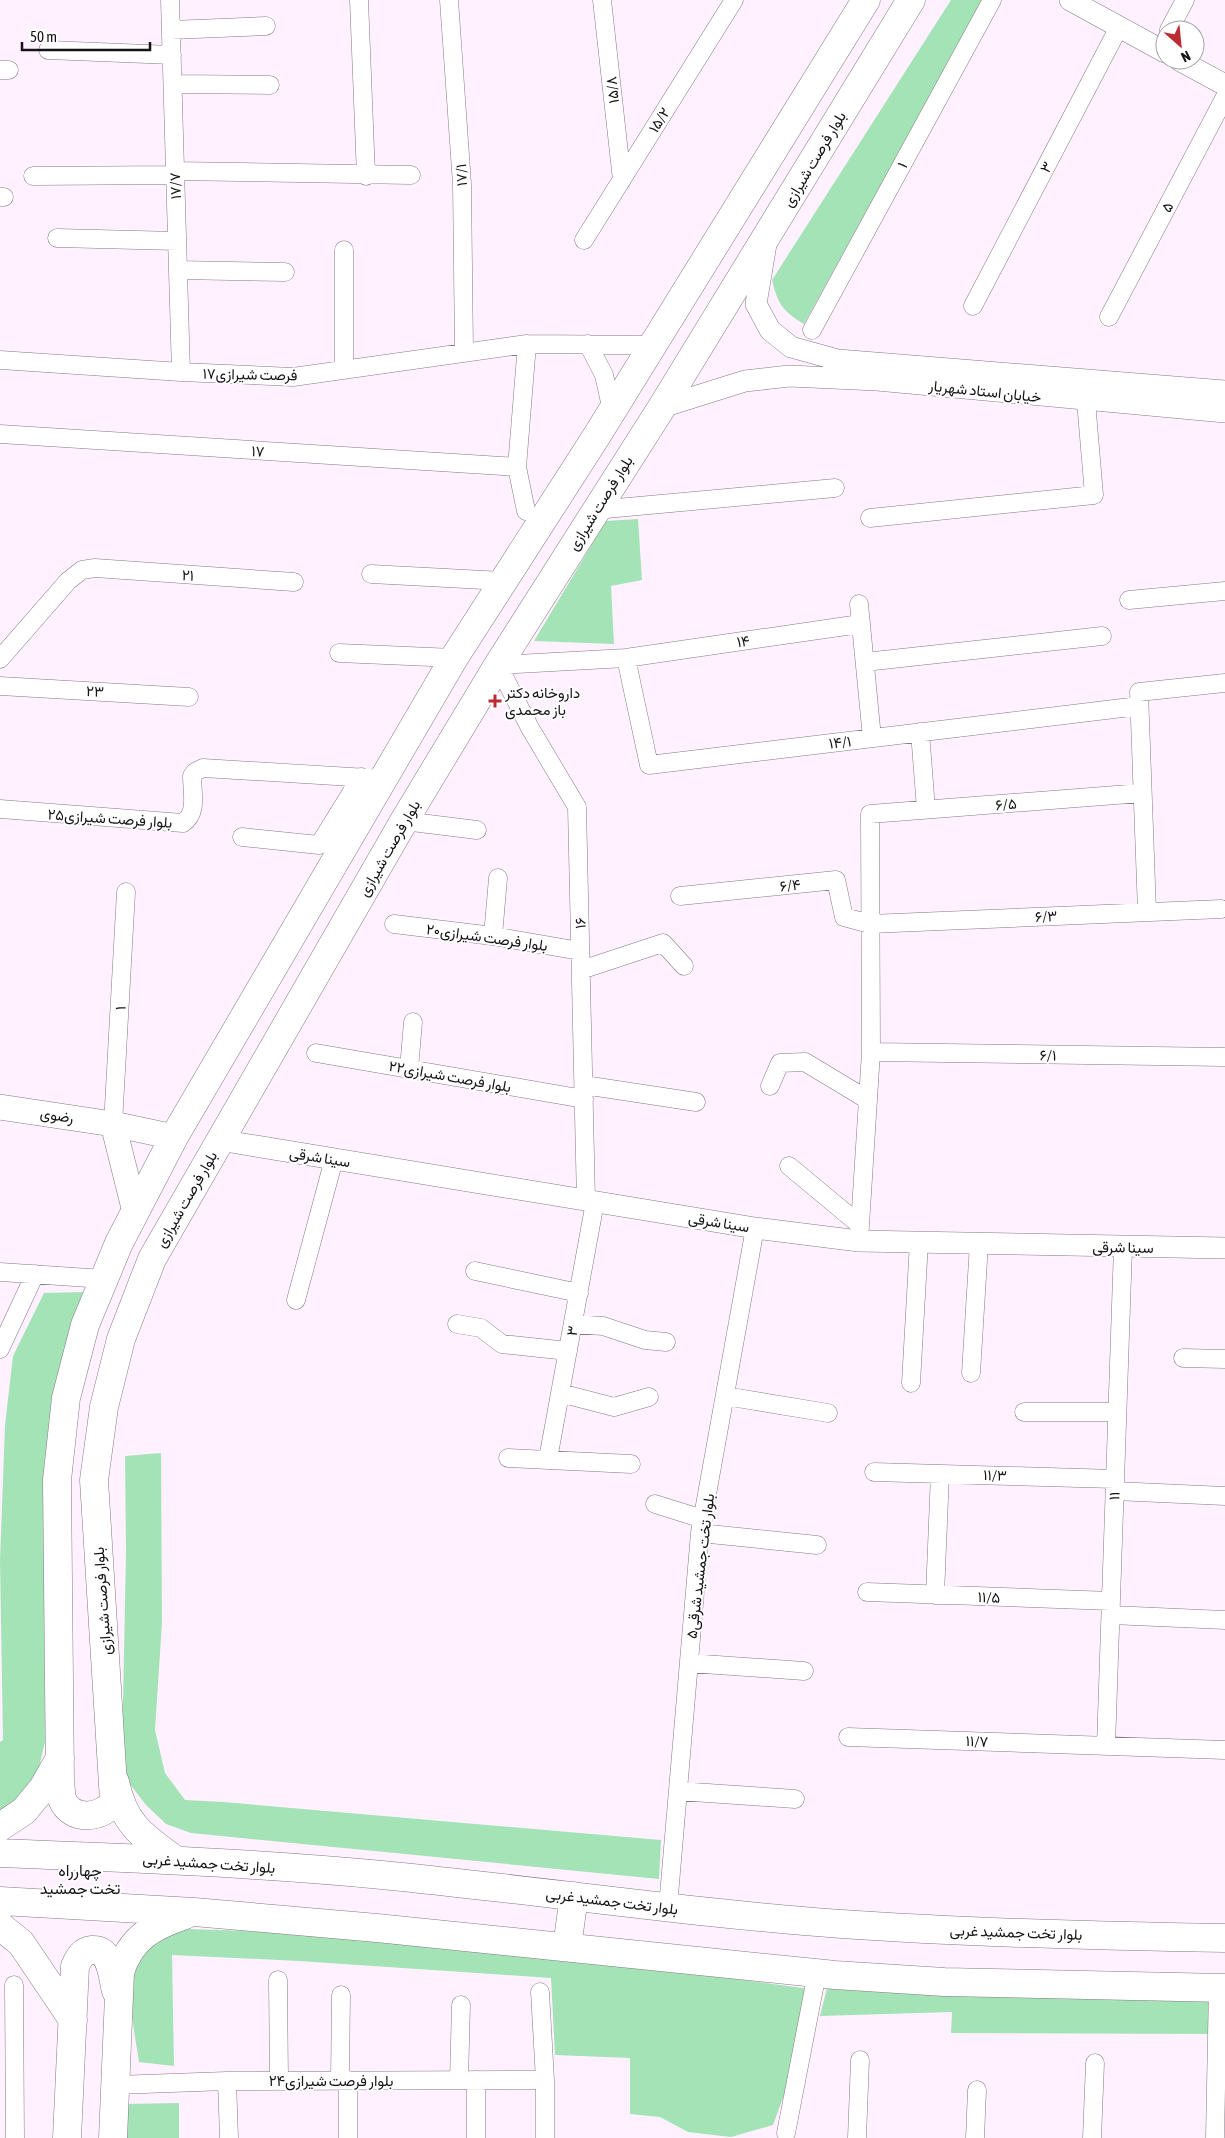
<svg xmlns="http://www.w3.org/2000/svg" width="1225" height="2138" font-family="'Asap Condensed',Vazirmatn,sans-serif">
	<style>
		.green { fill: #a4e3b6 }
		.lines { fill: none; stroke-linecap: round; stroke-linejoin: round }
		.minor-casing { stroke: #847985; stroke-width: 19 }
		.tertiary-casing { stroke: #847985; stroke-width: 22 }
		.secondary-casing { stroke: #847985; stroke-width: 26 }
		.primary-casing { stroke: #847985; stroke-width: 29 }
		.minor { stroke: #fff; stroke-width: 18 }
		.tertiary { stroke: #fff; stroke-width: 21 }
		.secondary { stroke: #fff; stroke-width: 25 }
		.primary { stroke: #fff; stroke-width: 28 }
		.poi-dot { fill: #bb2b32; stroke: #fff; stroke-width: 2 }
		.labels { text-anchor: middle; dominant-baseline: central; stroke-width: 4; stroke-linejoin: round; paint-order: stroke }
		.street-label { font-size: 15px; fill: #161217; stroke: #fff }
		.poi-label { font-size: 15px; fill: #161217; stroke: #fff; text-anchor: start }
		.neighbourhood-label { font-size: 16px; fill: #161217; stroke: #fff }
	</style>
	<rect width="100%" height="100%" fill="#fff1ff"/>
	<path class="green" d="M951,0H983L804,324C783,311 778,305 772,280Z
		M638,519L642,580L611,586L614,644L534,641L606,521Z
		M83,1292L73,1322L44,1481L45,1742L38,1771L28,1793L0,1816V1742L3,1740L0,1561L5,1425L13,1356L44,1293Z
		M161,1453L162,1623L155,1730L165,1773L185,1800L223,1802L661,1840L659,1879L191,1833L166,1824L146,1805L126,1779L122,1754L126,1551L125,1456Z
		M186,1929C395,1934 603,1961 810,1989L787,2087L773,2125L731,2137L688,2132L660,2117L630,2114V2058L555,2055L551,1978L299,1961L172,1955L174,2066L139,2062C134,2026 115,1954 160,1936C168,1933 178,1931 186,1929Z
		M827,1988L964,1995L1209,2000V2034L951,2033L952,2012L820,2016Z
		M179,2103V2138H124V2104Z"/>
	<g class="lines">
		<defs>
			<path id="minor" d="M170,0L181,372
				M359,0L366,176
				M449,0L462,184L464,351
				M602,0L622,180
				M171,30L266,26
				M1169,30L1185,0
				M48,50L172,55
				M0,70H9
				M173,84L270,85
				M175,171L411,175
				M33,176L175,175
				M0,197H4
				M57,238L177,241
				M584,240L734,0
				M178,270L285,272
				M973,306L1119,27
				M1109,317L1225,97
				M812,330L992,0
				M588,344L604,375L612,411
				M0,360L181,372L293,377L527,344L653,345
				M344,369V250
				M0,434L517,467
				M595,510L835,488
				M526,511L517,467L527,344
				M870,518L1094,495L1086,401
				M371,574L503,581
				M1129,600L1225,591
				M859,604L872,738
				M339,653L454,658
				M626,658L649,765L1139,706
				M0,659L68,581L82,570L95,568L294,582
				M865,662L1102,636
				M0,686L189,697
				M920,732L926,809
				M0,809L183,823C198,813 192,793 192,776L195,772L203,768L384,779
				M404,821L477,830
				M242,837L319,845L361,777
				M680,896L836,880L844,917L870,924L1221,909
				M1147,912L1139,692L1225,683
				M394,924L493,936L580,951
				M493,936L498,878
				M581,970L663,943L684,966
				M871,1052L1225,1057
				M316,1053L584,1099
				M409,1069L413,1022
				M584,1085L696,1102
				M770,1086L780,1063L805,1062L868,1100
				M113,1124L126,892
				M789,1166L860,1225
				M586,1201L577,807L530,728L498,665L626,658L860,624
				M859,1241L871,1052L870,814L1142,793
				M475,1271L579,1293
				M0,1272L104,1279
				M296,1300L334,1159
				M457,1324L481,1328L502,1344L568,1351
				M573,1324L603,1326L645,1340L666,1342
				M0,1349L35,1274
				M1183,1358L1225,1359
				M971,1373L979,1244
				M911,1383L919,1242
				M560,1393L614,1407L649,1397
				M725,1396L828,1413
				M1024,1412H1117
				M508,1458L631,1464
				M548,1459L595,1202
				M874,1472L1115,1479
				M1115,1491L1225,1496
				M655,1504L703,1519
				M700,1533L817,1545
				M867,1592L1111,1601
				M935,1595L940,1474
				M1111,1615L1225,1620
				M689,1663L804,1671
				M848,1737L1225,1750
				M1106,1746L1123,1247
				M678,1791L795,1799
				M668,1907L700,1533L755,1228
				M278,1980L279,2081
				M14,1985L15,2138
				M540,1992L545,2080V2138
				M340,2080L341,1995
				M348,2080V2138
				M459,2080L461,2005
				M476,2080V2138
				M227,2081L229,2138
				M116,2085L227,2081L545,2080
				M786,2133L817,1973
				M857,2138L860,2060
				M975,2138L977,2090
				M1092,2138L1095,2063
				M1215,2138L1218,1987"/>
			<path id="tertiary" d="M1070,0L1165,52
				M1179,60L1225,85
				M766,244L756,304L770,330L791,347L838,360L1225,391
				M662,407L745,381L789,376L877,380L1225,412
				M219,1140L755,1228L859,1241L1225,1248"/>
			<path id="secondary" d="M0,1107L113,1124
				M135,1212L113,1124L174,1137"/>
			<path id="primary" d="M866,0L596,437L454,658L174,1137L119,1243L85,1325L66,1398L57,1480L60,1783C61,1788 61,1794 62,1799C71,1822 103,1819 114,1801L94,1480L104,1407L121,1339L152,1259L404,821L498,665L662,407L911,0
				M115,1782C124,1824 141,1835 174,1859
				M0,1827L24,1811L43,1788L60,1758
				M0,1853C128,1858 255,1863 382,1875C536,1890 689,1913 842,1924C970,1933 1098,1936 1225,1938
				M0,1901L194,1912L377,1928L835,1975L944,1982L1225,1988
				M0,1926L21,1943L73,2020
				M567,1947L574,1896
				M67,2138L75,1966C79,1958 82,1951 92,1950C112,1949 112,1976 116,1991
				M113,2138L120,1972C131,1937 153,1926 185,1915"/>
		</defs>
		<use href="#minor" class="minor-casing"/>
		<use href="#tertiary" class="tertiary-casing"/>
		<use href="#secondary" class="secondary-casing"/>
		<use href="#primary" class="primary-casing"/>
		<use href="#minor" class="minor"/>
		<use href="#tertiary" class="tertiary"/>
		<use href="#secondary" class="secondary"/>
		<use href="#primary" class="primary"/>
	</g>
	<path class="poi-dot" d="M492.5 693.5h5v5h5v5h-5v5h-5v-5h-5v-5h5z"/>
	<g class="labels">
		<g class="street-label">
			<text transform="translate(612 90) rotate(-96)">۱۵/۸</text>
			<text transform="translate(659 120) rotate(-58)">۱۵/۲</text>
			<text transform="translate(814 159) rotate(-59)">بلوار فرصت شیرازی</text>
			<text transform="translate(902 165) rotate(-61)">۱</text>
			<text transform="translate(1046 167) rotate(-62)">۳</text>
			<text transform="translate(461 175) rotate(-93)">۱۷/۱</text>
			<text transform="translate(175 186) rotate(-92)">۱۷/۷</text>
			<text transform="translate(1167 207) rotate(-62)">۵</text>
			<text transform="translate(250 374) rotate(1)">۱۷فرصت شیرازی</text>
			<text transform="translate(985 391) rotate(6)">خیابان استاد شهریار</text>
			<text transform="translate(258 451) rotate(4)">۱۷</text>
			<text transform="translate(600 503) rotate(-58)">بلوار فرصت شیرازی</text>
			<text transform="translate(188 575) rotate(4)">۲۱</text>
			<text transform="translate(743 641) rotate(-8)">۱۴</text>
			<text transform="translate(95 691) rotate(3)">۲۳</text>
			<text transform="translate(840 742) rotate(-7)">۱۴/۱</text>
			<text transform="translate(1006 804) rotate(-4)">۶/۵</text>
			<text transform="translate(110 818) rotate(4)">بلوار فرصت شیرازی۲۵</text>
			<text transform="translate(389 848) rotate(-60)">بلوار فرصت شیرازی</text>
			<text transform="translate(790 885) rotate(-6)">۶/۴</text>
			<text transform="translate(1046 916) rotate(-3)">۶/۳</text>
			<text transform="translate(580 923) rotate(-91)">۱۶</text>
			<text transform="translate(487 937) rotate(8)">بلوار فرصت شیرازی۲۰</text>
			<text transform="translate(120 1008) rotate(-87)">۱</text>
			<text transform="translate(1048 1055) rotate(1)">۶/۱</text>
			<text transform="translate(450 1076) rotate(10)">بلوار فرصت شیرازی۲۲</text>
			<text transform="translate(57 1115) rotate(9)">رضوی</text>
			<text transform="translate(320 1157) rotate(9)">سینا شرقی</text>
			<text transform="translate(186 1199) rotate(-60)">بلوار فرصت شیرازی</text>
			<text transform="translate(719 1222) rotate(9)">سینا شرقی</text>
			<text transform="translate(1123 1247) rotate(1)">سینا شرقی</text>
			<text transform="translate(572 1331) rotate(-80)">۳</text>
			<text transform="translate(995 1475) rotate(2)">۱۱/۳</text>
			<text transform="translate(1114 1496) rotate(-88)">۱۱</text>
			<text transform="translate(700 1566) rotate(-83)">بلوار تخت جمشید شرقی۵</text>
			<text transform="translate(989 1597) rotate(2)">۱۱/۵</text>
			<text transform="translate(102 1601) rotate(-94)">بلوار فرصت شیرازی</text>
			<text transform="translate(977 1741) rotate(2)">۱۱/۷</text>
			<text transform="translate(209 1863) rotate(4)">بلوار تخت جمشید غربی</text>
			<text transform="translate(612 1901) rotate(7)">بلوار تخت جمشید غربی</text>
			<text transform="translate(1016 1932) rotate(2)">بلوار تخت جمشید غربی</text>
			<text x="331" y="2080">بلوار فرصت شیرازی۲۴</text>
		</g>
		<g class="poi-label">
			<text x="505" y="692">داروخانه دکتر<tspan x="505" dy="17">باز محمدی</tspan></text>
		</g>
		<g class="neighbourhood-label">
			<text x="80" y="1870">چهارراه<tspan x="80" dy="18">تخت جمشید</tspan></text>
		</g>
	</g>
	<g transform="translate(1180 45) rotate(153)"><circle r="24" fill="#ffffff" stroke="#a2a0a2"/>
	<path d="M0-4L9 19L0 12L-9 19Z" fill="#bb2b32"/>
	<text y="-8" font-size="14" font-weight="bold" text-anchor="middle" fill="#161217">N</text>
	</g>
	<path d="M22 42v8h128v-8" fill="none" stroke="#161217" stroke-width="2.5"/>
	<text x="30" y="42" font-size="15" fill="#161217" stroke="#ffffff" stroke-width="4" paint-order="stroke">50 m</text>
</svg>
